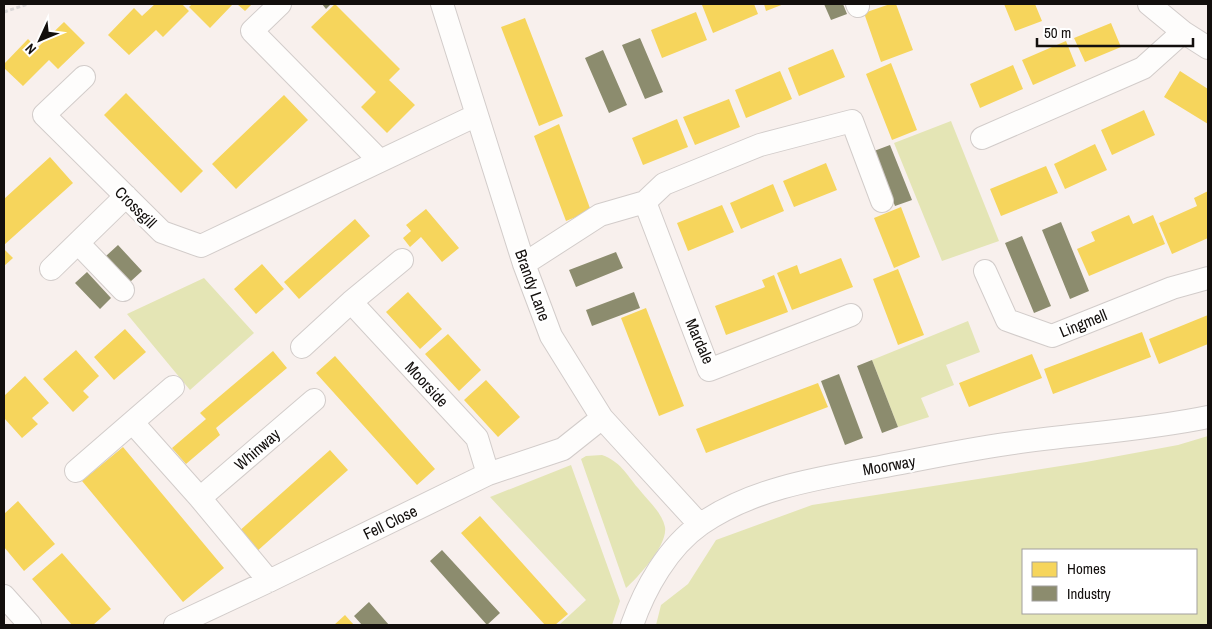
<svg xmlns="http://www.w3.org/2000/svg" width="1212" height="629" font-family="'Archivo Narrow',sans-serif">
	<style>
		.green { fill: #e4e5b5; fill-rule: evenodd }
		.homes { fill: #f6d55c }
		.industry { fill: #8c8c6e }
		.lines { fill: none; stroke-linecap: round; stroke-linejoin: round }
		.minor-casing { stroke: #d2ccca; stroke-width: 24 }
		.path { stroke: #d9d6d6; stroke-width: 3; stroke-dasharray: 4 2.5; stroke-linecap: butt }
		.minor { stroke: #fefdfc; stroke-width: 22 }
		.labels { text-anchor: middle; dominant-baseline: central; stroke-width: 5; stroke-linejoin: round; paint-order: stroke }
		.street-label { font-size: 16px; fill: #130f0d; stroke: #fff }
	</style>
	<rect width="100%" height="100%" fill="#f8f0ed"/>
	<path class="green" d="M951,121L999,241L942,261L894,143Z
		M204,278L254,333L190,390L127,314Z
		M968,321L980,352L946,365L954,385L921,398L929,417L898,427L872,360Z
		M1208,436V625H656L661,605L688,584L716,540L812,505L1086,462L1178,445ZM1196,550V613H1023V550Z
		M602,455C621,462 626,474 638,488C647,500 662,512 665,527C668,545 638,577 626,588L581,459L586,456Z
		M571,465L620,601L612,625H559L586,600L490,497Z"/>
	<path class="homes" d="M155,4H182L189,11L163,37L156,30L129,55L108,35L134,8L142,16Z
		M192,4H233L210,28L189,7Z
		M237,4H252L245,11Z
		M335,4L400,69L389,80L415,105L387,133L361,107L376,92L311,27Z
		M703,4H754L758,14L713,33L702,5Z
		M764,4H784L766,11Z
		M890,4H896L913,50L881,62L864,13Z
		M1004,4H1035L1042,21L1015,31Z
		M696,12L707,40L662,58L651,30Z
		M525,18L563,116L539,126L501,27Z
		M64,22L85,43L58,69L49,60L23,86L4,68V64L28,39L37,48Z
		M1111,23L1121,47L1085,62L1074,38Z
		M1066,41L1076,66L1033,85L1022,60Z
		M833,49L845,77L799,96L788,68Z
		M891,63L917,130L892,140L866,74Z
		M1013,65L1023,89L980,108L970,84Z
		M780,71L792,99L746,118L735,90Z
		M1180,71L1208,89V124L1164,97Z
		M126,93L203,171L181,193L104,115Z
		M284,95L308,120L236,189L212,164Z
		M729,99L740,127L695,145L683,117Z
		M1144,110L1155,135L1112,155L1101,130Z
		M677,119L688,147L643,165L632,138Z
		M559,124L591,211L566,221L534,136Z
		M1095,144L1107,170L1065,189L1054,164Z
		M50,157L73,183L4,245V199Z
		M826,163L837,190L794,207L783,181Z
		M1046,166L1058,193L1001,216L990,189Z
		M773,184L784,211L741,229L730,203Z
		M1208,191V238L1172,254L1159,223L1197,206L1194,198Z
		M722,205L734,232L688,251L677,223Z
		M901,207L920,257L894,268L874,218Z
		M426,209L459,248L442,262L421,237L410,247L403,238L411,231L406,225Z
		M1129,215L1133,224L1153,215L1165,244L1089,276L1077,249L1095,241L1091,232Z
		M355,219L370,236L299,299L284,282Z
		M4,249L13,258L4,266Z
		M841,258L853,287L792,310L777,273L797,265L800,274Z
		M262,264L284,289L256,314L234,289Z
		M898,269L924,335L898,345L873,279Z
		M774,275L788,312L726,335L715,306L765,287L762,280Z
		M408,292L442,329L420,349L386,312Z
		M646,308L684,406L659,416L621,318Z
		M1208,315V344L1159,364L1149,339Z
		M125,329L146,352L114,380L94,357Z
		M1142,332L1151,357L1053,394L1044,369Z
		M448,334L481,370L459,391L425,354Z
		M76,350L99,376L83,391L89,397L73,412L43,379Z
		M273,351L287,368L216,428L220,435L186,464L172,448L206,419L200,413Z
		M1032,354L1042,378L969,407L959,383Z
		M335,356L435,469L417,485L316,373Z
		M25,376L49,403L32,418L38,424L22,438L4,418V396Z
		M486,380L520,417L498,437L464,400Z
		M818,383L828,407L706,453L696,429Z
		M123,447L224,568L183,602L82,481Z
		M330,450L348,470L255,553L237,533Z
		M18,501L55,544L24,571L4,547V514Z
		M480,516L568,614L555,625H545L461,533Z
		M62,553L111,609L93,625H72L32,579Z
		M345,615L354,625H334Z"/>
	<path class="industry" d="M322,4H331L326,9Z
		M824,4H843L847,14L831,20Z
		M640,38L663,92L645,99L622,45Z
		M603,50L627,105L609,113L585,58Z
		M890,145L912,200L895,206L874,151Z
		M1061,222L1089,291L1070,299L1042,230Z
		M1022,236L1051,306L1034,313L1005,243Z
		M118,245L142,271L130,282L106,256Z
		M616,252L623,268L576,287L569,270Z
		M87,272L111,298L100,309L75,283Z
		M634,292L640,308L592,326L586,310Z
		M872,360L898,427L882,433L857,366Z
		M839,374L863,438L845,445L821,381Z
		M442,550L500,613L487,625L430,561Z
		M369,602L389,625H362L354,616Z"/>
	<g class="lines">
		<defs>
			<path id="minor" d="M280,4L252,31L380,161
				M442,4L524,264L551,336L602,418L700,525
				M857,4L858,6
				M1149,4L1183,32L1208,48
				M84,77L44,115L162,232L201,246L477,115
				M982,138L1143,68L1183,32
				M645,202L709,370L851,315
				M78,243L123,290
				M524,264L600,215L645,202L664,184L760,145L852,121L882,201
				M51,269L126,196
				M985,271L1007,320L1052,336L1172,288L1208,278
				M351,302L477,438L488,474
				M302,347L351,302L402,260
				M133,423L200,498L269,581
				M76,471L173,387
				M200,498L314,400
				M4,596L30,625
				M175,625L269,581L488,474L563,449L602,418
				M632,625C645,588 668,547 701,524C753,488 819,478 880,467C922,459 964,450 1006,444C1073,434 1141,431 1208,417"/>
		</defs>
		<use href="#minor" class="minor-casing"/>
		<path class="path" d="M4,12L28,4"/>
		<use href="#minor" class="minor"/>
	</g>
	<g class="labels">
		<g class="street-label">
			<text transform="translate(136 207) rotate(45)">Crossgill</text>
			<text transform="translate(533 285) rotate(70)">Brandy Lane</text>
			<text transform="translate(1083 323) rotate(-22)">Lingmell</text>
			<text transform="translate(700 341) rotate(66)">Mardale</text>
			<text transform="translate(427 384) rotate(47)">Moorside</text>
			<text transform="translate(257 449) rotate(-41)">Whinway</text>
			<text transform="translate(889 465) rotate(-10)">Moorway</text>
			<text transform="translate(390 522) rotate(-26)">Fell Close</text>
		</g>
	</g>
	<rect width="1212" height="629" fill="none" stroke="#130f0d" stroke-width="10"/>
	<rect x="1022" y="549" width="175" height="65" fill="#ffffff" stroke="#a19f9e"/>
	<rect x="1032" y="562" width="25" height="15" fill="#f6d55c" stroke="#a19f9e"/>
	<text x="1067" y="574" font-size="15" fill="#130f0d">Homes</text>
	<rect x="1032" y="586" width="25" height="15" fill="#8c8c6e" stroke="#a19f9e"/>
	<text x="1067" y="599" font-size="15" fill="#130f0d">Industry</text>
	<g transform="translate(40 40) rotate(226)" stroke="#ffffff" stroke-width="4" paint-order="stroke">
	<path d="M0-4L9 19L0 12L-9 19Z" fill="#130f0d"/>
	<text y="-8" font-size="14" font-weight="bold" text-anchor="middle" fill="#130f0d">N</text>
	</g>
	<path d="M1037 38v8h156v-8" fill="none" stroke="#130f0d" stroke-width="2.5"/>
	<text x="1044" y="38" font-size="15" fill="#130f0d" stroke="#ffffff" stroke-width="4" paint-order="stroke">50 m</text>
</svg>
